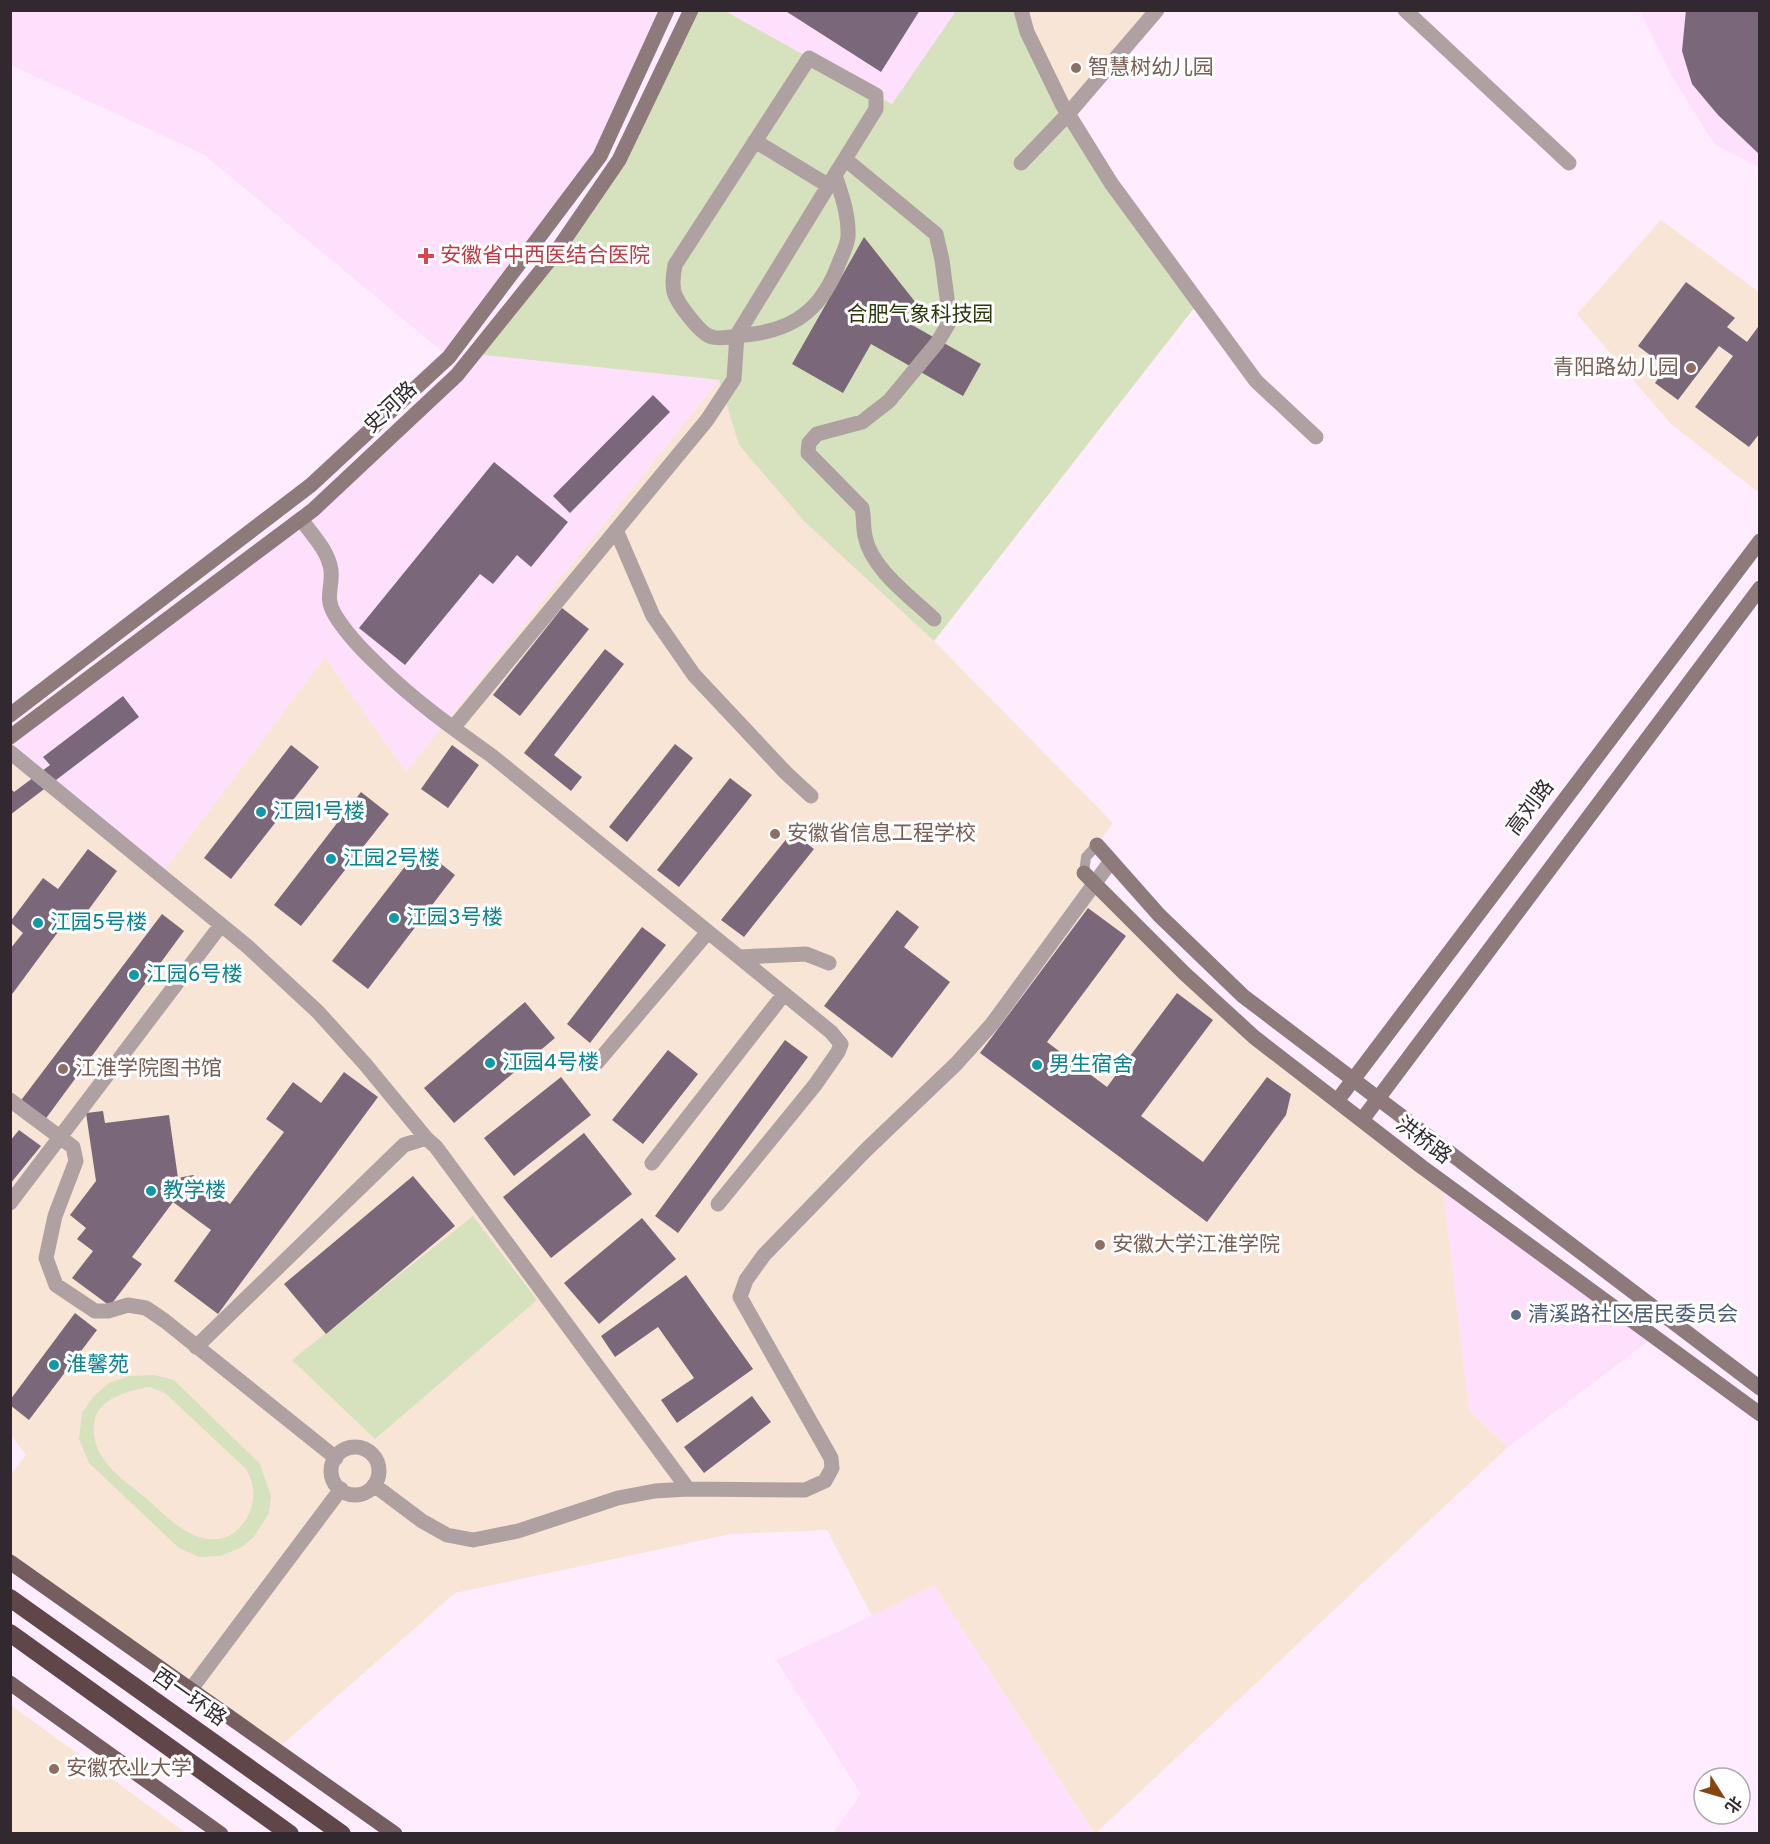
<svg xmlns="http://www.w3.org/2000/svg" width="1770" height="1844" font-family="Overpass,'Noto Sans SC',sans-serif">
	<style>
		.built { fill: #fee0fc }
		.education { fill: #f9e5d6 }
		.green { fill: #d5e2bd; fill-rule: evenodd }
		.building { fill: #7b677a }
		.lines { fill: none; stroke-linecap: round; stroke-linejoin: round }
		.lane { stroke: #afa1a2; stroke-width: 10 }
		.street { stroke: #afa1a2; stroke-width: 15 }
		.secondary { stroke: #8e797b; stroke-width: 15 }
		.primary { stroke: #765d60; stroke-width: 15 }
		.highway { stroke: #614649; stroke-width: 18 }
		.education-dot { fill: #8d6e63; stroke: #fff; stroke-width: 2 }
		.health-dot { fill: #e0444e; stroke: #fff; stroke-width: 2 }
		.culture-dot { fill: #0f9aa8; stroke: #fff; stroke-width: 2 }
		.service-dot { fill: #5c6f8a; stroke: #fff; stroke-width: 2 }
		.labels { text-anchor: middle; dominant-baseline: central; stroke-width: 6; stroke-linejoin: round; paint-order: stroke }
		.education-label { font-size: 21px; fill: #785e54; stroke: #fff; text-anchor: start }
		.health-label { font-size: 21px; fill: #be3a42; stroke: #fff; text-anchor: start }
		.park-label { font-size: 21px; fill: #2b370c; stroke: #fff }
		.street-label { font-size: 21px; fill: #312830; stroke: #fff }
		.culture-label { font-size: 21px; fill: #0d838f; stroke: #fff; text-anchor: start }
		.service-label { font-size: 21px; fill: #4e5e75; stroke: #fff; text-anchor: start }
	</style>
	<rect width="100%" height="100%" fill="#ffecfe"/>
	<path class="built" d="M11,11H667L600,156L449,357L203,154L11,65Z
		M725,11H956L892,105Z
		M1640,11H1759V167L1715,145L1671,75Z
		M474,354L719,380L406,772L325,657L161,876L11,752V737L313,510Z
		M1442,1181L1654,1337L1508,1447L1469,1411Z
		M934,1585L1094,1833H833L861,1794L776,1660L872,1616Z"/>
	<path class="education" d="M1021,11H1157L1068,114Z
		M1661,220L1759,292V493L1670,423L1577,314Z
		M719,380L739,445L804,520L934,641L1113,823L1097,845L1084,874L1184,973L1442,1181L1469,1411L1508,1447L1095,1834L934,1585L872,1616L827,1530L731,1534L455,1593L276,1750L11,1562L10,1476L26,1455L10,1434L11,752L161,875L325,657L406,772Z
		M11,1705L186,1833H11Z"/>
	<path class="green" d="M691,11H725L892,104L956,11H1021L1062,104L1198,303L934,641L804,521L739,445L719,380L474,354L619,160Z
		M473,1216L537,1300L375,1439L292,1360Z
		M154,1375L174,1380L260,1464L271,1496L269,1513L253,1538L240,1548L220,1556L199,1557L179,1548L89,1463L79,1439L82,1413L93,1397L109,1383L129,1376ZM150,1387L165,1393L246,1469C255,1484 256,1500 248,1516C238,1534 223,1543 203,1538C181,1533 164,1514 147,1499C135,1489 120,1479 109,1466C93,1449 85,1418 107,1402C120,1393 136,1389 150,1387Z"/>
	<path class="building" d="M784,10H920L881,72Z
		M1686,10H1760V155L1718,115L1692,84L1682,51Z
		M864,237L916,303L905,321L981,364L963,396L871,344L843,393L792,364Z
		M1686,282L1735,318L1727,327L1747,342L1758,327L1760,329V433L1749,447L1695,407L1733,356L1719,346L1678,400L1655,383L1666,367L1638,346Z
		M653,395L670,412L570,513L553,496Z
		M494,462L568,522L531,567L517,555L493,584L480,574L405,665L359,628Z
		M562,608L589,629L520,716L493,695Z
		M605,649L624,664L554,755L582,777L571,791L524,753Z
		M123,696L139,717L10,815V788L14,792L50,765L43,757Z
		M675,744L693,758L627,842L609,827Z
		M291,745L319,767L231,879L204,858Z
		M452,745L479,765L448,808L421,789Z
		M730,778L752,795L679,887L657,870Z
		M361,792L389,814L301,926L274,905Z
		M792,832L814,849L744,937L721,920Z
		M420,847L455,875L368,989L332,961Z
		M88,849L117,871L81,920L72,913L10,997V949L23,933L10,922L43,878L58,889Z
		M1088,908L1126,936L1047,1042L1107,1087L1177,993L1213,1020L1141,1116L1203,1162L1267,1077L1291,1094L1286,1115L1207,1222L980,1053Z
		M897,910L919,927L904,947L950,982L892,1058L824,1006Z
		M162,914L184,931L44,1121L19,1103Z
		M642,927L666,945L590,1043L567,1024Z
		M525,1002L555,1038L454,1123L424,1088Z
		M785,1040L808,1057L678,1233L655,1216Z
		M668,1050L698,1074L643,1144L612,1120Z
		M344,1072L378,1097L218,1314L174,1281L211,1230L173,1202L132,1257L142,1264L110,1306L72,1278L93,1251L77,1239L86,1228L70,1215L96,1181L86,1113L103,1111L105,1123L169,1115L178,1178L193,1175L230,1204L284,1132L266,1119L293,1082L321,1103Z
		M561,1077L591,1115L514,1176L484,1138Z
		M19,1130L41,1146L10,1184V1141Z
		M584,1133L632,1194L551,1258L503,1197Z
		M413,1176L455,1226L326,1334L284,1284Z
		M642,1218L676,1259L599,1324L564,1283Z
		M686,1275L753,1369L677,1423L661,1400L694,1378L658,1327L615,1357L601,1336Z
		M75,1313L97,1330L29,1420L10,1405V1400Z
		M752,1396L771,1422L704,1473L684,1447Z"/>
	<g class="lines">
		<path class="lane" d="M1084,873L1086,857L1097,845"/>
		<path class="street" d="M1021,10L1027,32L1062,104L1111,183L1256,381L1316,437
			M1405,10L1569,163
			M755,141L829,186
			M845,159L936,234L942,260L950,321L937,343L889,401L862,422L817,434L809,443L808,453L862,508C864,517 863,527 865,536C871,569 911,597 934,619
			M1021,163L1068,114L1157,10
			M301,519C312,535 328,550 331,570C333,588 324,597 335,615C346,633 361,649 377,664C412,699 451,727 492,756L831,1032L841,1044L838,1052L815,1085L718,1204
			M616,530L653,616L694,675L786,773L811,796
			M453,728L707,420L734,379L737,335L835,175L876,109V95L809,58L675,265C673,275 672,283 674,292C677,303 701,335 712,337C721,340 743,335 753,334C798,328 823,306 839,263C842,255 847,246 848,237C849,215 842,196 835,175
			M10,752L247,946L318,1012L365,1064L426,1138
			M739,957L806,954L829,963
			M595,1065L708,932
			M10,1100L73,1147L76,1161L55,1216L46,1258L56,1285L95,1311H108L128,1305L146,1308L165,1321L336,1458
			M652,1163L784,994
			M10,1203L221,925
			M196,1347L404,1145L426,1138L436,1147L688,1489
			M331 1471a24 24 0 1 1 48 0a24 24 0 1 1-48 0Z
			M374,1485L422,1521L447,1535L473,1540L518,1531L618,1498L655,1491L688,1489L805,1490L825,1481L832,1468L831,1458L740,1297L746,1280L764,1255L867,1149L956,1064L992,1024L1111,861
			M191,1689L341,1489"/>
		<path class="secondary" d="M10,715L311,485L449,357L600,156L667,10
			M10,737L313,510L457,375L556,252L619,160L691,10
			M1097,845L1159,915L1243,996L1760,1388
			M1084,873L1184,973L1254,1037L1422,1167L1760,1414
			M1337,1101L1760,541
			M1362,1120L1760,588"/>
		<path class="primary" d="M10,1562L395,1834
			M10,1683L221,1834"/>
		<path class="highway" d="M10,1598L342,1834
			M10,1633L290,1834"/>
	</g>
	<g class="education-dot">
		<circle cx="1076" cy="68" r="6"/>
		<circle cx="1691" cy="368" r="6"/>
		<circle cx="775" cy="834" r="6"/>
		<circle cx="63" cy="1069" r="6"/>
		<circle cx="1100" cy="1245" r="6"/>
		<circle cx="54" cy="1769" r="6"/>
	</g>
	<path class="health-dot" d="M423 247h6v6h6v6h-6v6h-6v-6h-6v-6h6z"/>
	<g class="culture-dot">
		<circle cx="261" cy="812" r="6"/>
		<circle cx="331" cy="859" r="6"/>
		<circle cx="394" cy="918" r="6"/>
		<circle cx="38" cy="923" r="6"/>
		<circle cx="134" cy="975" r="6"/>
		<circle cx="490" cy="1063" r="6"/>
		<circle cx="1037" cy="1065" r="6"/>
		<circle cx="151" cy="1191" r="6"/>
		<circle cx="54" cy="1365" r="6"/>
	</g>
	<circle class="service-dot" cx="1516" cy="1315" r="6"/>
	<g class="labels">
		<g class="education-label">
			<text x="1088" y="68">智慧树幼儿园</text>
			<text x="1679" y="368" text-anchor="end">青阳路幼儿园</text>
			<text x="787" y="834">安徽省信息工程学校</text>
			<text x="75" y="1069">江淮学院图书馆</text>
			<text x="1112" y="1245">安徽大学江淮学院</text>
			<text x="66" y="1769">安徽农业大学</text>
		</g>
		<g class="health-label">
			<text x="440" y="256">安徽省中西医结合医院</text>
		</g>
		<g class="park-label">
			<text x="920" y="315">合肥气象科技园</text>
		</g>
		<g class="street-label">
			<text transform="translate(391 408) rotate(-43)">史河路</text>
			<text transform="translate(1531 808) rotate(-53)">高刘路</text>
			<text transform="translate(1423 1141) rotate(37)">洪桥路</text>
			<text transform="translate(189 1698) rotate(35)">西一环路</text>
		</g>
		<g class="culture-label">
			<text x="273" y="812">江园1号楼</text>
			<text x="343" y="859">江园2号楼</text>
			<text x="406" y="918">江园3号楼</text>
			<text x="50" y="923">江园5号楼</text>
			<text x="146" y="975">江园6号楼</text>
			<text x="502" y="1063">江园4号楼</text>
			<text x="1049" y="1065">男生宿舍</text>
			<text x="163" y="1191">教学楼</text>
			<text x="66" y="1365">淮馨苑</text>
		</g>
		<g class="service-label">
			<text x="1528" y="1315">清溪路社区居民委员会</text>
		</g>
	</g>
	<rect width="1770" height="1844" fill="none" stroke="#312830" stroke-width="24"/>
	<g transform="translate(1722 1796) rotate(127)"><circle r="28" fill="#ffffff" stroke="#ada9ac" stroke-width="1.5"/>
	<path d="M0-4.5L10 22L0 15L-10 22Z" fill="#874512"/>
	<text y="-9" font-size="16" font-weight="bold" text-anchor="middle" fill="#312830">北</text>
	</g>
</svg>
